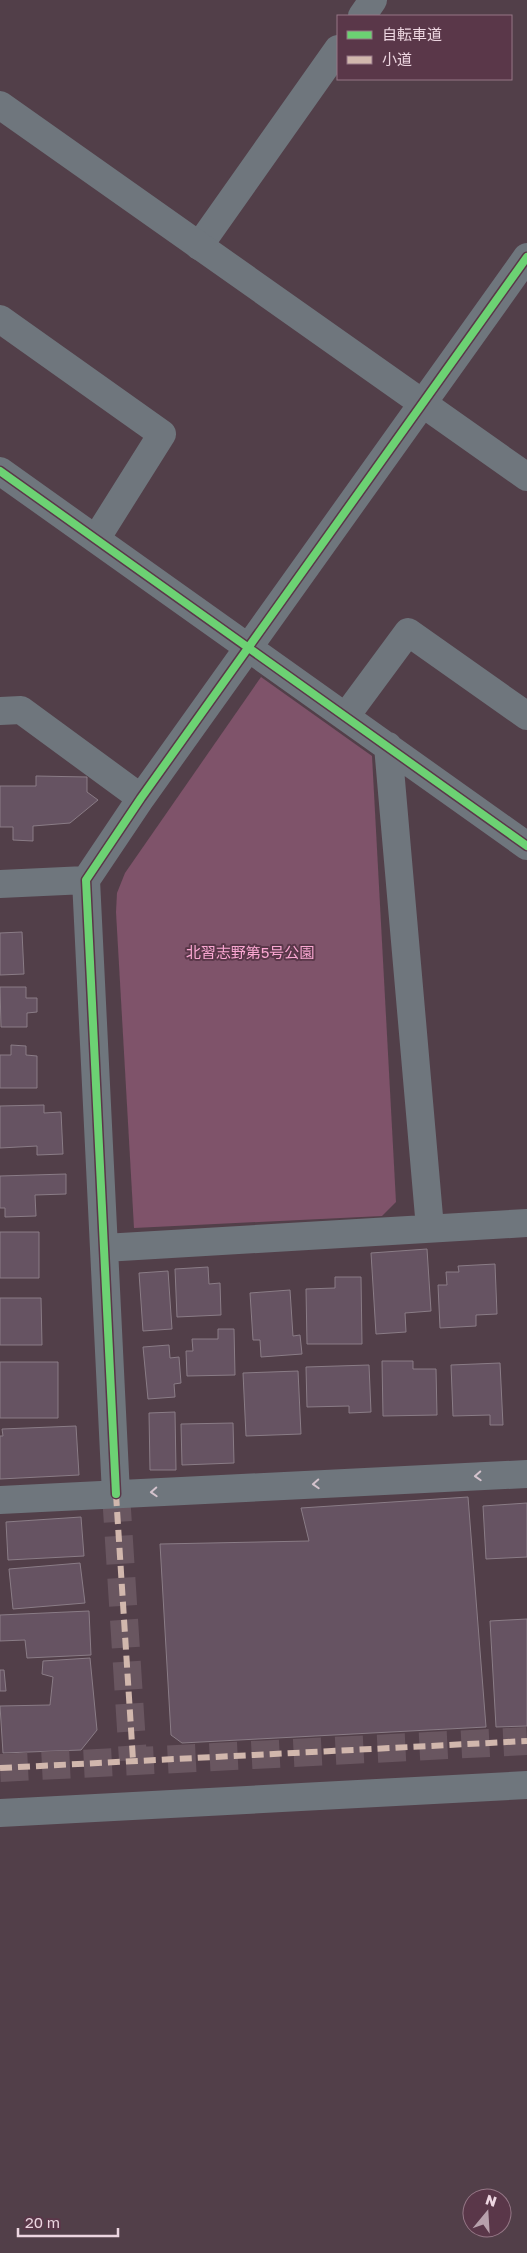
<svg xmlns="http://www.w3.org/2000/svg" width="527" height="2253" font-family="'Golos Text','Noto Sans JP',sans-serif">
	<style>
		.green { fill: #7f536a }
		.building { fill: #665362; stroke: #8a7c86 }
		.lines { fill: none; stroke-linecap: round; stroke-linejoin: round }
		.pedestrian-tunnel { stroke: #695660; stroke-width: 28; stroke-dasharray: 28 14; stroke-linecap: butt }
		.minor { stroke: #6f767d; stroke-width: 28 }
		.tertiary { stroke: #6f767d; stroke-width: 28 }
		.quiet { stroke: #d1b7ad; stroke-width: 6; stroke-dasharray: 12 6; stroke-linecap: butt }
		.cycleway-casing { stroke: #5a3749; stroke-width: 11 }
		.cycleway { stroke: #6cd273; stroke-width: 8 }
		.oneway { stroke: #d4c3cd }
		.labels { text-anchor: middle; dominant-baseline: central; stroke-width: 4; stroke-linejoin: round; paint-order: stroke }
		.park-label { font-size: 15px; fill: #faa7d2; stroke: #5a3749 }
	</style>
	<rect width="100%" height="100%" fill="#523f49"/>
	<path class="green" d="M261,677L372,756L396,1202L382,1216L134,1228L116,912L117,893L125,873Z"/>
	<path class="building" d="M36,776L87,777V792L98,800L70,823L33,826V841L13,840V827H0V786H36Z
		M22,932L24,974L0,975V933Z
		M0,987H26V998H37V1012L27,1013V1027H1Z
		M11,1045L26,1046V1055L37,1056V1088H0V1055H11Z
		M44,1105V1113L61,1112L63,1154L37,1155V1146L0,1148V1106Z
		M66,1174V1194L35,1195L36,1216L5,1217V1208H0V1176Z
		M0,1232H39V1278H0Z
		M427,1249L431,1311L405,1313L406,1332L376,1334L371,1253Z
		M495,1264L497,1314L476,1315V1326L440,1328L438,1285H447L446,1272H459L458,1266Z
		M208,1267L209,1284L220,1283L221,1315L177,1317L175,1269Z
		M168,1271L172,1329L143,1331L139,1273Z
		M335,1277H361L362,1344H307L306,1289L335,1288Z
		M290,1290L293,1336L300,1335L302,1354L261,1357L260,1340H253L250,1293Z
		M0,1298H41L42,1345H0Z
		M218,1329H234L235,1375L187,1376L186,1351H193L192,1339H218Z
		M169,1345L170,1358L179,1357L181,1383L174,1384L175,1397L148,1399L143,1347Z
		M382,1361H413V1369H436L437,1415L383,1416Z
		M0,1362H58V1418H0Z
		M500,1363L503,1425H490V1415L453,1416L451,1365Z
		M369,1365L371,1412L349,1413V1406L307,1407L306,1367Z
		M298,1371L301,1434L246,1436L243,1373Z
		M175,1412L176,1470H150L149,1413Z
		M233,1423L234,1463L182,1465L181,1424Z
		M76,1426L79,1475L0,1479V1436H3L2,1429Z
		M468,1497L486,1727L182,1743L171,1735L160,1544L309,1541L301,1508Z
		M527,1503V1557L486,1559L483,1506Z
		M81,1517L84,1556L8,1560L6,1522Z
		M80,1563L85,1603L13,1609L9,1569Z
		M89,1611L91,1655L27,1658L25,1640L0,1641V1615Z
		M527,1619V1726L496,1727L490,1621Z
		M90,1658L97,1730L81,1750L3,1753L0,1706L50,1705L53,1677L42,1674L43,1661Z
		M0,1670H4L6,1691H0Z"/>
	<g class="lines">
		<path class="pedestrian-tunnel" d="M116,1494L133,1760
			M0,1768L527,1741"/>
		<path class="minor" d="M362,16L373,0
			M199,246L338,49
			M0,319L162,434L96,539
			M0,471L527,846
			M0,711L21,710L141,798
			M346,716L408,632L527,716
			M388,746L430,1228
			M0,884L86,880
			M104,1248L527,1223
			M116,1494L86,880L141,798L527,257
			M0,1500L527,1474"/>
		<path class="tertiary" d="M0,105L527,477
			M0,1813L527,1785"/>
		<path class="quiet" d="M116,1494L133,1760
			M0,1768L527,1741"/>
		<defs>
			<path id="cycleway" d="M0,471L527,846
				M116,1494L86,880L141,798L527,257"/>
		</defs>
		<use href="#cycleway" class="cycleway-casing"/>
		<use href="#cycleway" class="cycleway"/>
	</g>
	<defs><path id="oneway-chevron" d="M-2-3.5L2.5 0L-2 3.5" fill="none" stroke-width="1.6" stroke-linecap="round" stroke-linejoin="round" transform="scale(1.25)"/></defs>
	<g class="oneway">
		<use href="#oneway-chevron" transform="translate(478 1476) rotate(177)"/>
		<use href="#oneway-chevron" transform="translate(316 1484) rotate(177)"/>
		<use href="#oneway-chevron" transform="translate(154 1492) rotate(177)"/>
	</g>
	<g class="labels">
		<g class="park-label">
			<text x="250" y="952">北習志野第5号公園</text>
		</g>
	</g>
	<rect x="337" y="15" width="175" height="65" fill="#5a3749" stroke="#957786"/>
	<rect x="347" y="31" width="25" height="8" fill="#6cd273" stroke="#957786"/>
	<text x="382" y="40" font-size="15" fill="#edd6e1">自転車道</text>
	<rect x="347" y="56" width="25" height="8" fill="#d1b7ad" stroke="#957786"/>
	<text x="382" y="65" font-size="15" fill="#edd6e1">小道</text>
	<g transform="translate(487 2213) rotate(18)"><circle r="24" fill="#5a3749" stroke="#957786"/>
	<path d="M0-4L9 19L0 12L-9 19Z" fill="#b7a1ac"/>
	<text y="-8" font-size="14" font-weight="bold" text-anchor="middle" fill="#edd6e1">N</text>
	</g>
	<path d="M18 2228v8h100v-8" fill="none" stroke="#edd6e1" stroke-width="2.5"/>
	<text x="25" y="2228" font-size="15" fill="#edd6e1" stroke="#5a3749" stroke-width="4" paint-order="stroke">20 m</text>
</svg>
